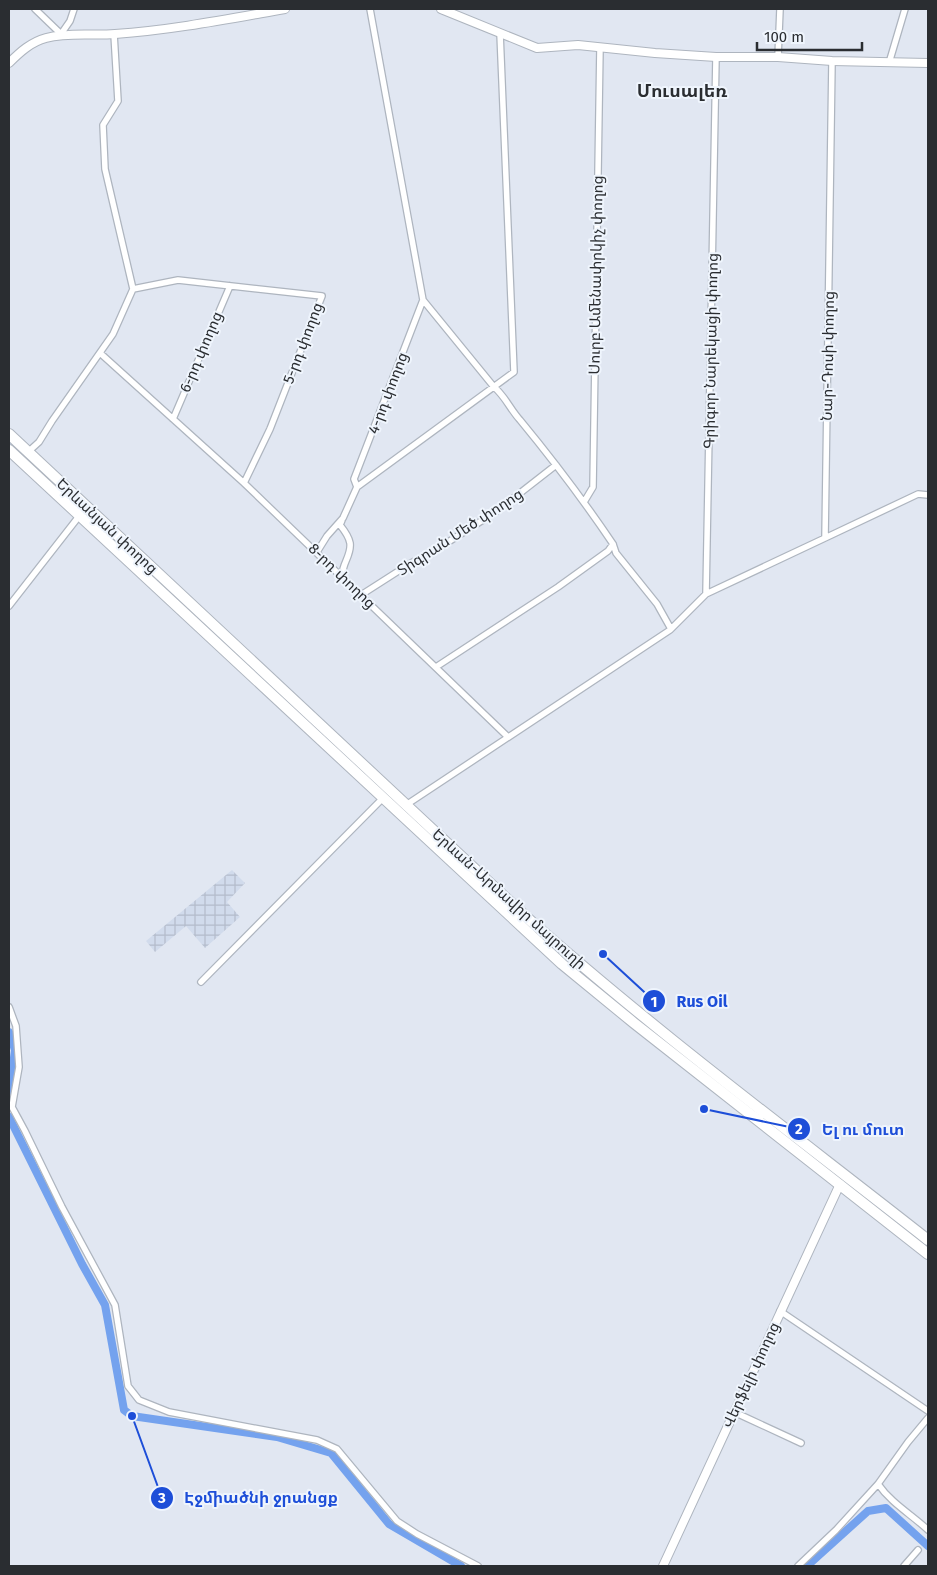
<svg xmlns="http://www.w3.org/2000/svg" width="937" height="1575" font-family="'Fira Sans','Noto Sans Armenian',sans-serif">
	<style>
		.industrial { fill: url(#industrial-grid) }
		.grass { fill: url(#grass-tufts) }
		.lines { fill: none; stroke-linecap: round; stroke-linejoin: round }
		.canal { stroke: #74a2ee; stroke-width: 8 }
		.street-casing { stroke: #aeb5bf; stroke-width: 8 }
		.secondary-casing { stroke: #aeb5bf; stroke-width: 10 }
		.highway-casing { stroke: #aeb5bf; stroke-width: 12 }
		.street { stroke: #fff; stroke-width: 5.5 }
		.secondary { stroke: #fff; stroke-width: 8 }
		.highway { stroke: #fff; stroke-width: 10 }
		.labels { text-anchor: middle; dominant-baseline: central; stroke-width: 4; stroke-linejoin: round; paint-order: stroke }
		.street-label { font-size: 15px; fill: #2a2d31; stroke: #eff5fd }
		.quarter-label { font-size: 18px; font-weight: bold; fill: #2a2d31; stroke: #eff5fd }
		.leader { fill: none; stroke: #1d4ed8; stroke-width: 2 }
		.callout-dot { fill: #1d4ed8; stroke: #eff5fd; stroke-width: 2 }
		.mark-label { font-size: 15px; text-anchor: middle; font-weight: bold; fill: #fff }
		.callout-label { font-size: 16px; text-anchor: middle; font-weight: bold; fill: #1d4ed8; stroke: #eff5fd; stroke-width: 4; stroke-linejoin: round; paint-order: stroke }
	</style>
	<defs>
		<pattern id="industrial-grid" width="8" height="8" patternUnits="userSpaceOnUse" patternTransform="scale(1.25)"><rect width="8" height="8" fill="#d1dbec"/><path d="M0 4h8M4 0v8" fill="none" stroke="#b4bccb"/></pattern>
		<pattern id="grass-tufts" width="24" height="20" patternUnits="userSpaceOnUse" patternTransform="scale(1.25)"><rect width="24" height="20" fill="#c8dbf8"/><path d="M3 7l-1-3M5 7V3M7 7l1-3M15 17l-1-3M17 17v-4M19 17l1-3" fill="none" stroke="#acbcd5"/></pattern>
	</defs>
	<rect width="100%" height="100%" fill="#e1e7f2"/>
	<path class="industrial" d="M232,870L245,883L227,902L240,917L205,948L186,926L155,952L146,941Z"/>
	<path class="grass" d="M9,439L551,944L639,1019L794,1140L791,1143L548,947L9,444Z"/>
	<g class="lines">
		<path class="canal" d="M9,1032L15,1050L9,1095
			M9,1117L82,1264L105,1305L124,1410L132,1416L277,1437L331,1453L389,1524L461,1566
			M807,1566L868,1511L886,1508L928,1546"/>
		<defs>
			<path id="street" d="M35,9L61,34L70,21L74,9
				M370,9L423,300L494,387C505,396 510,409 520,420C553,460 584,501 613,544L616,553L657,604L671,629
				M778,57L780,9
				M832,61L825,538L918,494L928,495
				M889,63L905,9
				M133,289L178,280L322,296L270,429L244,483
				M100,353L244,483L508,737
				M173,419L230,286
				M28,452L39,442L52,421L113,334L133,289L105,169L103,125L118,101L114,34
				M357,487L354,479L423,300
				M584,502L593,487L600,47
				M342,520L340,525C344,530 349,537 350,543C352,556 340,565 343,578
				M317,552L327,536L343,518L357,487L514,372L500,33
				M706,594L825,538
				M361,595L411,563L434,551L497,511L556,465
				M9,606L80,515
				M436,667L558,587L608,551L613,544
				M406,805L670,630L706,594L716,57
				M201,982L383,798
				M9,1007L16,1026L19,1067L12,1107L25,1131L62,1207L115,1305L128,1386L139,1400L169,1412L317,1440L337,1449L397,1521L417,1534L478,1566
				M780,1311L928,1411
				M734,1412L801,1443
				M878,1484C891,1503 912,1515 928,1530
				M798,1566L836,1530L878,1484L908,1442L928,1418
				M904,1566L918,1550"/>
			<path id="secondary" d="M441,9L537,48L578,45L655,53L716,57H778L832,61L928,63
				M9,63C20,52 31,42 46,38C69,32 92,36 115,34C172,30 228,19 285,9
				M663,1566L840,1184"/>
			<path id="highway" d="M9,434L524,915C653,1030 792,1133 928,1240
				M9,450L562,964L634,1023L928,1254"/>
		</defs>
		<use href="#street" class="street-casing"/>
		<use href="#secondary" class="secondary-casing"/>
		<use href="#highway" class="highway-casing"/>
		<use href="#street" class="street"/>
		<use href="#secondary" class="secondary"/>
		<use href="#highway" class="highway"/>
	</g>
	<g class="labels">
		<g class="street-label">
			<text transform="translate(596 275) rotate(-89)">Սուրբ Ամենափրկիչ փողոց</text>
			<text transform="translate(303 343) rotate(-69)">5-րդ փողոց</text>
			<text transform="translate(711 351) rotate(-89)">Գրիգոր Նարեկացի փողոց</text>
			<text transform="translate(201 352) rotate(-67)">6-րդ փողոց</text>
			<text transform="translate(828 356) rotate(-89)">Նար-Դոսի փողոց</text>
			<text transform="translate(388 393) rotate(-69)">4-րդ փողոց</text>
			<text transform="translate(107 526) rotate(43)">Երևանյան փողոց</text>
			<text transform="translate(460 532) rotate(-33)">Տիգրան Մեծ փողոց</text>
			<text transform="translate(342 576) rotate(44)">8-րդ փողոց</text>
			<text transform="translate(509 899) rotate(42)">Երևան-Արմավիր մայրուղի</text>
			<text transform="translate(751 1375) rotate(-65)">Վերֆելի փողոց</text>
		</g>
		<g class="quarter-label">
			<text x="682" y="91">Մուսալեռ</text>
		</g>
	</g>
	<path class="leader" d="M603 954L654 1001M704 1109L799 1129M132 1416L162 1498"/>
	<g class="callout-dot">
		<circle cx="603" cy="954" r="5"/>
		<circle cx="704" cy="1109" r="5"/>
		<circle cx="132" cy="1416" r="5"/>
		<circle cx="654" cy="1001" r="12"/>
		<circle cx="799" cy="1129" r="12"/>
		<circle cx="162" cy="1498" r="12"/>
	</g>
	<g class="mark-label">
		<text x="654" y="1007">1</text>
		<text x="799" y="1134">2</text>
		<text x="162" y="1503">3</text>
	</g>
	<g class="callout-label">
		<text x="702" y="1007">Rus Oil</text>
		<text x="863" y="1135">Ել ու մուտ</text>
		<text x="261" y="1503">Էջմիածնի ջրանցք</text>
	</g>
	<rect width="937" height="1575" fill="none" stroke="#2a2d31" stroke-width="20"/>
	<path d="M757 42v8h105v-8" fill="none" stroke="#2a2d31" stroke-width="2.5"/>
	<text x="764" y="42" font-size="15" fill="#2a2d31" stroke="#eff5fd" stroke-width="4" paint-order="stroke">100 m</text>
</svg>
